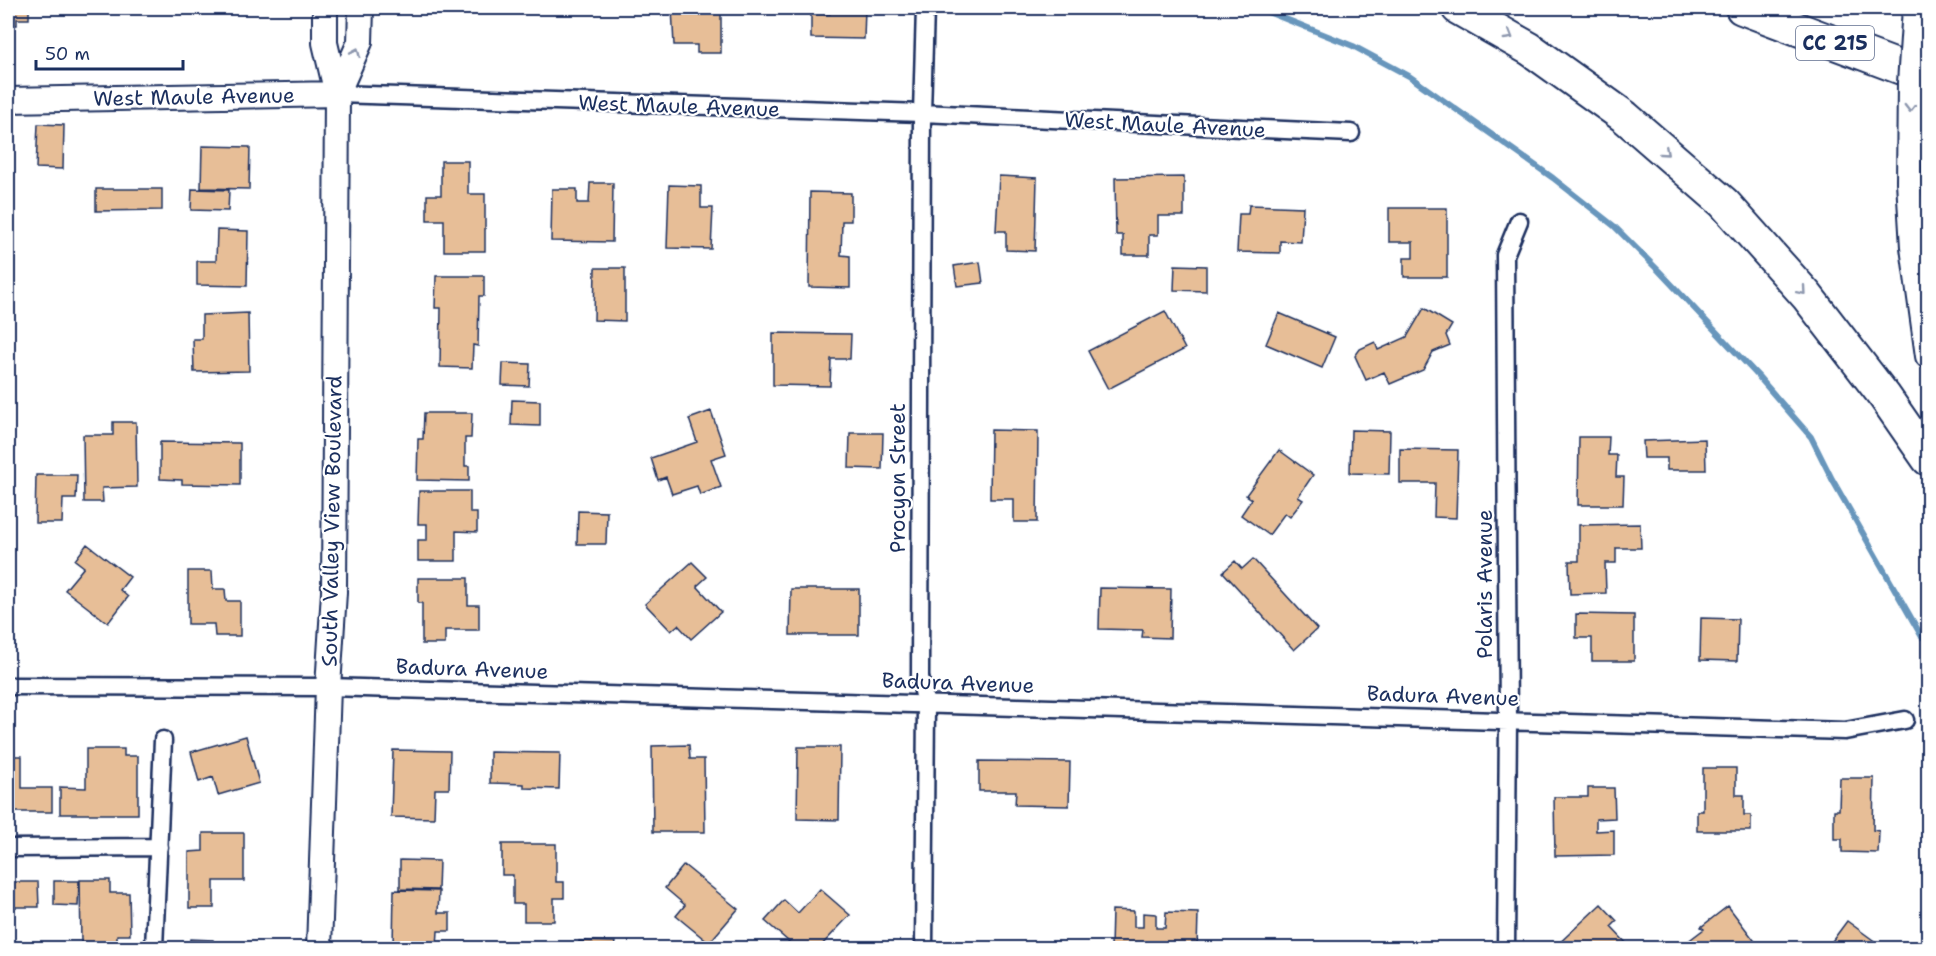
<svg xmlns="http://www.w3.org/2000/svg" width="1936" height="956" font-family="'Shantell Sans',sans-serif">
	<style>
		.lines { fill: none; stroke-linecap: round; stroke-linejoin: round }
		.stream { stroke: #6796bc; stroke-width: 6 }
		.building { fill: #e7be97; stroke: #1b2f5e; stroke-width: 1.5 }
		.street-casing { stroke: #1b2f5e; stroke-width: 21 }
		.secondary-casing { stroke: #1b2f5e; stroke-width: 28 }
		.highway-casing { stroke: #1b2f5e; stroke-width: 36 }
		.street { stroke: #fff; stroke-width: 16 }
		.secondary { stroke: #fff; stroke-width: 24 }
		.highway { stroke: #fff; stroke-width: 32 }
		.secondary-bridge-casing { stroke: #1b2f5e; stroke-width: 28; stroke-linecap: butt }
		.secondary-bridge { stroke: #fff; stroke-width: 24 }
		.oneway { stroke: #8d97ae }
		.labels { text-anchor: middle; dominant-baseline: central; stroke-width: 4.5; stroke-linejoin: round; paint-order: stroke }
		.shield { fill: #fff; stroke: #5f6d8e; stroke-width: 1.5 }
		.shield-label { font-size: 20px; font-weight: bold; fill: #1b2f5e }
		.street-label { font-size: 21px; fill: #1b2f5e; stroke: #fff }
	</style>
	<rect width="100%" height="100%" fill="#fff"/>
	<filter id="ink" filterUnits="userSpaceOnUse"><feTurbulence type="fractalNoise" baseFrequency=".0167" numOctaves="2"/><feDisplacementMap in="SourceGraphic" scale="12" xChannelSelector="R" yChannelSelector="G"/><feConvolveMatrix kernelMatrix="1 2 1 2 8 2 1 2 1" color-interpolation-filters="sRGB"/></filter>
	<g filter="url(#ink)">
		<g class="lines">
			<path class="stream" d="M1258,8L1353,46L1409,76L1553,178L1614,226L1659,271L1758,376L1811,437L1832,479L1922,637"/>
		</g>
		<path class="building" d="M8,8H29V19H17V25H8Z
			M672,8H721V53H697V45H674Z
			M830,8H865L864,39L811,38V14H830Z
			M38,124L64,125L63,169L36,168Z
			M202,146L250,147L249,189L201,188Z
			M441,161H468V194H485V251H444V220H427V195H441Z
			M999,176L1037,178L1035,251L1006,250V231H996Z
			M1184,177V216H1158V235H1149V255H1123V235H1116L1115,178Z
			M590,183H613L612,242L551,241L552,189H577V203H589Z
			M669,185L701,186V208H713L711,249L667,248Z
			M96,189H162V210L96,211Z
			M192,189L229,190L228,211L191,210Z
			M810,192L851,193V221H842L841,255L850,256V288L809,287Z
			M1249,205L1303,207L1301,242L1280,241V253L1237,252L1239,214H1248Z
			M1389,208H1447V277H1404V258H1413V242H1389Z
			M217,230L248,231L247,286L197,285V261H216Z
			M980,262L983,283L957,286L954,266Z
			M1175,265L1206,266V291L1174,290Z
			M595,268H625V321L594,320Z
			M436,276H484V296H479L478,346L473,345L472,368L440,367L441,308H435Z
			M1424,308L1452,325L1446,335L1450,345L1433,352L1423,370L1390,384L1384,372L1366,380L1355,356L1360,349L1375,342L1378,350L1407,337Z
			M1165,311L1185,349L1108,389L1088,351Z
			M248,313L249,371L194,372L193,339H202V315Z
			M1279,313L1335,337L1322,368L1266,344Z
			M773,333L851,334L850,359H831L830,386L773,385Z
			M503,363L530,364L529,386L502,385Z
			M512,400L540,401V426L511,425Z
			M711,411L726,454L711,459L721,487L700,495L697,486L672,494L666,477L658,480L651,458L697,442L689,419Z
			M424,413H472L471,438H465V466H469V481L417,480L418,439H423Z
			M113,422H136L137,487L102,488L103,502H84L83,435H113Z
			M991,430L1038,431L1037,522H1014V499H990Z
			M1351,430L1390,431L1389,474L1350,473Z
			M850,433H883L882,469L849,468Z
			M1579,437H1609L1608,455H1617L1616,477H1624L1623,505H1578Z
			M1705,439L1706,470H1667V458H1644L1643,441Z
			M160,442L240,443V485L182,484V480L160,479Z
			M1400,449L1458,450L1456,518L1434,517L1435,483H1400Z
			M1279,450L1313,475L1298,497L1303,500L1290,517L1285,513L1269,535L1241,515L1252,499L1246,495Z
			M36,475H77L76,499H63L62,523H35Z
			M419,491H470V513H477V532L456,531V561H418V540H427V524H418Z
			M578,511L607,512L606,544H577Z
			M1640,524L1641,548H1616V563H1605L1606,593L1570,594L1569,561H1579V525Z
			M87,544L130,577L120,590L128,597L108,623L65,590L84,567L75,560Z
			M1253,559L1317,629L1294,650L1223,572L1235,561L1242,569Z
			M692,562L707,577L697,586L721,612L691,639L678,625L671,631L645,604Z
			M188,571H212L213,589H225L226,601H240V636H215L214,624H188Z
			M418,578H468V605H479V630H445V644H422V603H418Z
			M1100,588L1171,589L1170,638L1142,637L1143,630L1099,629Z
			M791,589H859V635H790Z
			M1576,614L1634,615V661H1592V638H1576Z
			M1701,618L1738,619L1737,661L1700,660Z
			M246,736L259,783L218,795L213,777L199,782L191,752Z
			M689,745L690,759H704L705,832H653L652,746Z
			M798,747H840L839,820L797,819Z
			M86,749H124V756H138V814H60V787L86,788Z
			M393,750L450,751L449,789H435L434,818L391,817Z
			M490,752L560,753L559,789L524,788V784L490,783Z
			M8,756H22V788H52V812H8Z
			M979,761L1070,762L1069,806L1015,805L1016,791H979Z
			M1703,768H1736V795H1744V815H1751V831H1697V811H1703Z
			M1840,778H1874L1873,830L1879,831L1878,853L1842,852V839H1834V810H1839Z
			M1588,788H1614L1615,818L1596,819V831L1614,830V855L1555,856L1554,797H1588Z
			M203,833H244V881H214V908H189V852L203,851Z
			M502,844H556V882H564V898H554V921H524V904H513V875H502Z
			M400,860L439,861L438,890L400,889Z
			M684,865L738,909L709,943L676,916L685,905L665,888Z
			M80,880H110V893H129L130,935H117V942L81,943Z
			M54,881H79L78,906L54,905Z
			M8,882H38L39,907H12V946H8Z
			M820,889L850,915L819,948H796L765,921L784,900L798,913Z
			M394,890L439,891L438,913H450V931H438L437,947H393Z
			M1601,904L1617,921L1611,927L1630,947L1628,948H1554Z
			M1728,906L1760,948H1686L1683,945L1704,929L1701,927Z
			M1112,910L1134,911V927H1143V913L1156,914V928H1165L1166,912L1198,913L1197,948H1111Z
			M1847,921L1884,948H1827Z
			M190,939L213,940V948H189Z
			M579,941L615,942L614,948H579Z"/>
		<g class="lines">
			<defs>
				<path id="street" d="M337,94L922,113L1351,133
					M8,686L328,687L1845,731L1905,720
					M8,848L159,847
					M154,948L163,740
					M924,948L926,705L920,677L922,113L925,8
					M1506,948L1508,721L1505,255L1519,221"/>
				<path id="secondary" d="M337,94L360,42L361,8
					M8,100L337,94
					M1909,182L1913,247L1928,356
					M319,948L328,687L334,592L337,94L325,43V8"/>
				<path id="highway" d="M1458,8L1530,49L1625,117L1724,203L1807,296L1885,397L1928,459
					M1742,8L1928,78"/>
			</defs>
			<use href="#street" class="street-casing"/>
			<use href="#secondary" class="secondary-casing"/>
			<use href="#highway" class="highway-casing"/>
			<use href="#street" class="street"/>
			<use href="#secondary" class="secondary"/>
			<use href="#highway" class="highway"/>
			<defs>
				<path id="secondary-bridge" d="M1909,182L1910,83L1915,8"/>
			</defs>
			<use href="#secondary-bridge" class="secondary-bridge-casing"/>
			<use href="#secondary-bridge" class="secondary-bridge"/>
		</g>
		<defs><path id="oneway-chevron" d="M-2-3.5L2.5 0L-2 3.5" fill="none" stroke-width="1.6" stroke-linecap="round" stroke-linejoin="round" transform="scale(1.5)"/></defs>
		<g class="oneway">
			<use href="#oneway-chevron" transform="translate(1509 36) rotate(31)"/>
			<use href="#oneway-chevron" transform="translate(356 52) rotate(-66)"/>
			<use href="#oneway-chevron" transform="translate(1910 108) rotate(90)"/>
			<use href="#oneway-chevron" transform="translate(1665 152) rotate(41)"/>
			<use href="#oneway-chevron" transform="translate(1802 291) rotate(49)"/>
		</g>
	</g>
	<g class="labels">
		<rect class="shield" x="1796" y="26" width="78" height="34" rx="4.5"/>
		<g class="shield-label">
			<text x="1835" y="43">CC 215</text>
		</g>
		<g class="street-label">
			<text transform="translate(194 97) rotate(-1)">West Maule Avenue</text>
			<text transform="translate(679 106) rotate(2)">West Maule Avenue</text>
			<text transform="translate(1165 125) rotate(3)">West Maule Avenue</text>
			<text transform="translate(898 478) rotate(-90)">Procyon Street</text>
			<text transform="translate(332 521) rotate(-89)">South Valley View Boulevard</text>
			<text transform="translate(1485 584) rotate(-90)">Polaris Avenue</text>
			<text transform="translate(472 669) rotate(2)">Badura Avenue</text>
			<text transform="translate(958 683) rotate(2)">Badura Avenue</text>
			<text transform="translate(1443 696) rotate(2)">Badura Avenue</text>
		</g>
	</g>
	<rect width="1936" height="956" fill="none" stroke="#fff" stroke-width="30"/>
	<rect x="15" y="15" width="1906" height="926" fill="none" stroke="#1b2f5e" stroke-width="2" filter="url(#ink)"/>
	<path d="M36 60v9h147v-9" fill="none" stroke="#1b2f5e" stroke-width="3"/>
	<text x="45" y="60" font-size="18" fill="#1b2f5e" stroke="#ffffff" stroke-width="4.5" paint-order="stroke">50 m</text>
</svg>
